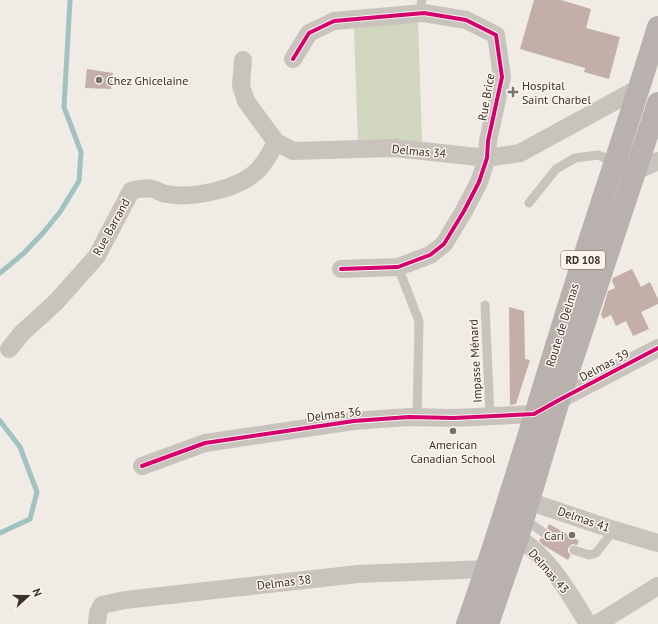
<svg xmlns="http://www.w3.org/2000/svg" width="658" height="624" font-family="'PT Sans',sans-serif">
	<style>
		.green { fill: #d1d6bf }
		.lines { fill: none; stroke-linecap: round; stroke-linejoin: round }
		.stream { stroke: #a1c2c1; stroke-width: 5 }
		.building { fill: #c3afa7 }
		.lane { stroke: #c9c3be; stroke-width: 9 }
		.street { stroke: #c9c3be; stroke-width: 18 }
		.primary { stroke: #b8b1ad; stroke-width: 22 }
		.cycleway-casing { stroke: #fbf5ee; stroke-width: 6 }
		.cycleway { stroke: #d6006c; stroke-width: 4 }
		.poi-dot { fill: #7a716c; stroke: #fbf5ee; stroke-width: 1.5 }
		.labels { text-anchor: middle; dominant-baseline: central; stroke-width: 3; stroke-linejoin: round; paint-order: stroke }
		.shield { fill: #fbf5ee; stroke: #756b66; stroke-width: 1 }
		.shield-label { font-size: 11px; font-weight: bold; fill: #3b302b }
		.poi-label { font-size: 12px; fill: #3b302b; stroke: #fbf5ee; text-anchor: start }
		.street-label { font-size: 12px; fill: #3b302b; stroke: #fbf5ee }
	</style>
	<rect width="100%" height="100%" fill="#f0ebe5"/>
	<path class="green" d="M418,19L422,141L358,142L354,28Z"/>
	<g class="lines">
		<path class="stream" d="M0,273L24,253L43,233L60,212L79,181L81,152L64,107L70,0
			M0,421L20,447L37,492L30,519L0,533"/>
	</g>
	<path class="building" d="M534,0H561L591,9L586,28L620,37L609,79L584,72L585,68L520,49Z
		M87,69L113,73L111,89L85,88Z
		M632,269L641,287L650,282L658,299V304L641,312L649,329L633,336L626,321L616,326L611,315L603,319L601,315L608,291L615,288L612,281L613,278Z
		M509,307L524,311L525,359L530,360L516,404L510,405Z
		M549,524L579,541L577,545L572,544L568,548V552L571,555L568,560L543,545L539,541L541,538L546,539L549,536L550,531L547,528Z"/>
	<g class="lines">
		<path class="lane" d="M422,0L421,5L424,13
			M529,203L556,169L575,158L598,155L615,162
			M398,267L419,321L417,417
			M485,305L490,416
			M524,519L544,533
			M574,550L589,555L596,553L614,530"/>
		<path class="street" d="M293,59L309,33L334,21L424,13L466,20L496,35L502,77L488,141L487,158L479,182L464,211L444,244L430,255L398,267L341,269
			M243,60L241,86L246,101L276,142L293,151L395,148L487,158L520,153L639,88
			M627,167L636,171L658,161
			M9,349L22,333L56,302L97,256L131,191C138,189 146,187 153,189C158,190 162,194 167,194C193,199 238,189 257,171C265,163 271,152 276,142
			M142,466L205,443L354,421L409,417L454,418L534,414L559,400L658,348
			M516,497L614,530L658,543
			M506,531C544,549 568,590 588,624
			M97,624L98,613L102,605L125,600L358,574L487,569
			M597,624L658,586"/>
		<path class="primary" d="M467,624C507,512 539,398 575,285C602,199 632,113 658,27
			M488,624L518,537L559,400L658,103"/>
		<defs>
			<path id="cycleway" d="M293,59L309,33L334,21L424,13L466,20L496,35L502,77L488,141L487,158L479,182L464,211L444,244L430,255L398,267L341,269
				M142,466L205,443L354,421L409,417L454,418L534,414L559,400L658,348"/>
		</defs>
		<use href="#cycleway" class="cycleway-casing"/>
		<use href="#cycleway" class="cycleway"/>
	</g>
	<g class="poi-dot">
		<circle cx="99" cy="80" r="4"/>
		<path d="M511 86h4v4h4v4h-4v4h-4v-4h-4v-4h4z"/>
		<circle cx="453" cy="431" r="4"/>
		<circle cx="572" cy="535" r="4"/>
	</g>
	<g class="labels">
		<rect class="shield" x="561" y="251" width="44" height="18" rx="3"/>
		<g class="shield-label">
			<text x="583" y="260">RD 108</text>
		</g>
		<g class="poi-label">
			<text x="107" y="80">Chez Ghicelaine</text>
			<text x="522" y="85">Hospital<tspan x="522" dy="14">Saint Charbel</tspan></text>
			<text x="453" y="444" text-anchor="middle">American<tspan x="453" dy="14">Canadian School</tspan></text>
			<text x="564" y="535" text-anchor="end">Cari</text>
		</g>
		<g class="street-label">
			<text transform="translate(486 97) rotate(-80)">Rue Brice</text>
			<text transform="translate(419 151) rotate(5)">Delmas 34</text>
			<text transform="translate(111 227) rotate(-61)">Rue Barrand</text>
			<text transform="translate(562 325) rotate(-73)">Route de Delmas</text>
			<text transform="translate(475 361) rotate(-93)">Impasse Ménard</text>
			<text transform="translate(604 365) rotate(-28)">Delmas 39</text>
			<text transform="translate(334 414) rotate(-7)">Delmas 36</text>
			<text transform="translate(584 519) rotate(19)">Delmas 41</text>
			<text transform="translate(549 571) rotate(49)">Delmas 43</text>
			<text transform="translate(284 582) rotate(-7)">Delmas 38</text>
		</g>
	</g>
	<g transform="translate(28 596) rotate(69)" stroke="#fbf5ee" stroke-width="3" paint-order="stroke">
	<path d="M0-3L7 15L0 10L-7 15Z" fill="#3b302b"/>
	<text y="-6" font-size="11" font-weight="bold" text-anchor="middle" fill="#3b302b">N</text>
	</g>
</svg>
